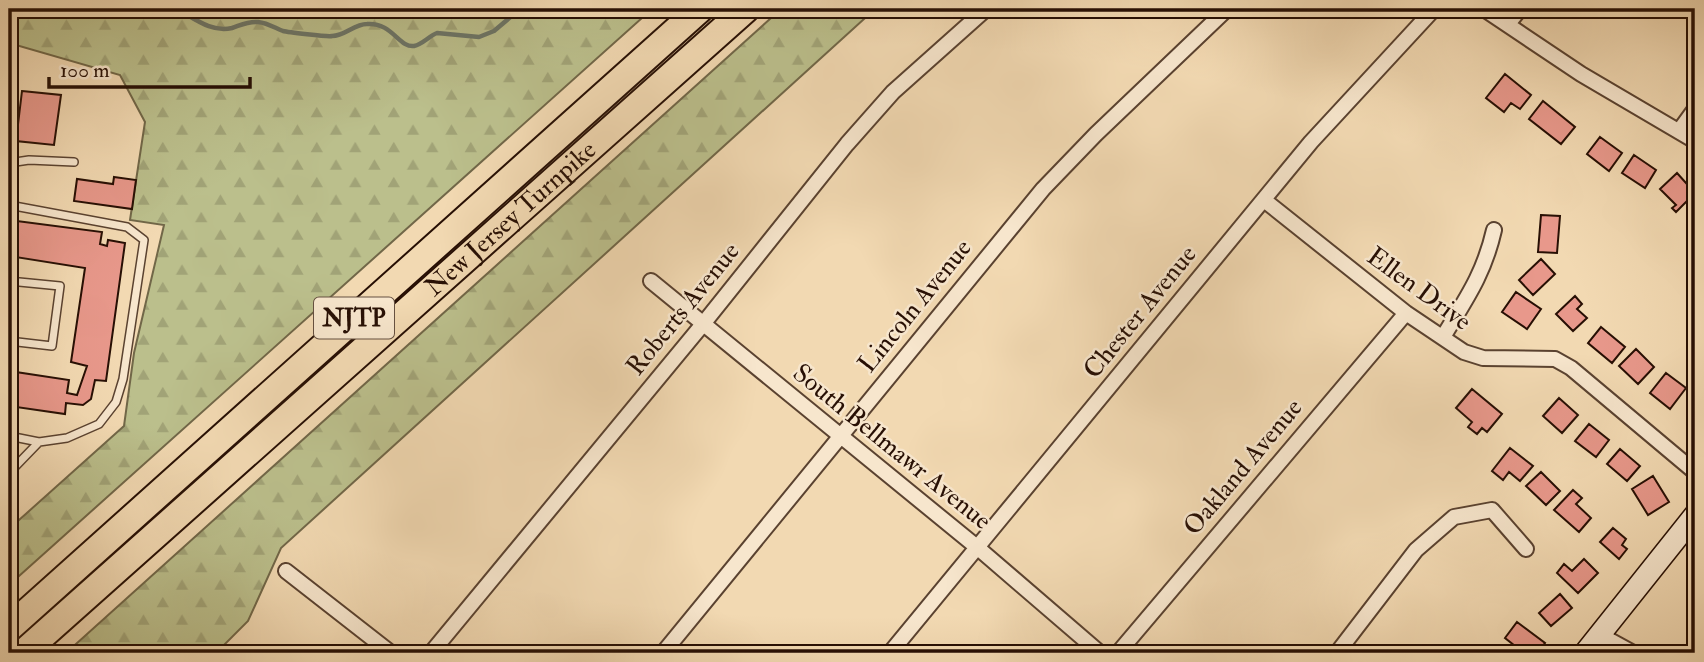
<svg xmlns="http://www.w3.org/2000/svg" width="1704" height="662" font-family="'IM FELL Double Pica',serif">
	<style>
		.forest { fill: url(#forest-firs); stroke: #716748; stroke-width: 2 }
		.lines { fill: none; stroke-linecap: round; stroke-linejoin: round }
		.stream { stroke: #6d7668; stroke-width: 4.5 }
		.building { fill: #e8988b; stroke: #270f04; stroke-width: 2 }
		.lane-casing { stroke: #5a4230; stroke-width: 10 }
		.street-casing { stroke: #5a4230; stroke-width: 18 }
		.secondary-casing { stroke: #270f04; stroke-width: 24 }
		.highway-casing { stroke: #270f04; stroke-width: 30 }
		.lane { stroke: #f7e6cd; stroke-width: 7 }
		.street { stroke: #f7e6cd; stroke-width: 14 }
		.secondary { stroke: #f7e6cd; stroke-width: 21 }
		.highway { stroke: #f2d9b2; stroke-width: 26 }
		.labels { text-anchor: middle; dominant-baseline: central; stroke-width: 5; stroke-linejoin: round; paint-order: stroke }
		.shield { fill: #f7e6cd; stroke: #655040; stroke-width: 2 }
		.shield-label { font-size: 24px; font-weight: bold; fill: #270f04 }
		.street-label { font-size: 26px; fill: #270f04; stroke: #f7e6cd }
	</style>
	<defs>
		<pattern id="forest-firs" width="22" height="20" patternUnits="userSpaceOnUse" patternTransform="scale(1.75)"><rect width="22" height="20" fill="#bbbf8c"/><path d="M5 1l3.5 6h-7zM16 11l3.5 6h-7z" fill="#a1a377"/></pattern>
	</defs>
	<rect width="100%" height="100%" fill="#f2d9b2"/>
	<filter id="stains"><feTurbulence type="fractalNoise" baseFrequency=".00286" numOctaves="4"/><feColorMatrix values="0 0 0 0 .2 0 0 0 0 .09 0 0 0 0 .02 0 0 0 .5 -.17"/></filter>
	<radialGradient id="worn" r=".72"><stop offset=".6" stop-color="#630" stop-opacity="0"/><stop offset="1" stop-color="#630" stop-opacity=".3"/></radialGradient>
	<path class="forest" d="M9,9H652L9,585V529L124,426L134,353L164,225L130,220L145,122L120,75L9,43Z
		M781,9H875L281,548L248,621L216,653H66Z"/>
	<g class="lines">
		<path class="stream" d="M177,9C194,18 211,33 232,28C241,25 248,21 258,22C268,23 275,28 283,31C287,32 327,37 332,36C345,36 354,24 367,24C392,22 399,48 414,46C423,44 429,36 437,33L479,37L494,31L520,9"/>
	</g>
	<path class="building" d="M1505,74L1531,95L1520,109L1511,103L1504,112L1486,98Z
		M22,91L61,95L54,145L16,141Z
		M1543,101L1575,127L1561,144L1529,119Z
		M1600,137L1622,153L1609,171L1587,154Z
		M1634,155L1656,170L1645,188L1622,173Z
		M1677,173L1695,193L1676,212L1672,208L1676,205L1660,189Z
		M114,177L136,180L132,209L74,201L77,179L113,184Z
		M1541,215L1560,216L1557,253L1538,252Z
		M9,220L102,232L100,244L107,246L108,240L125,243L106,381L95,380L91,399L83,405L66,403L65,414L9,406V371L69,380L67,393L77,395L87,366L71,362L85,268L9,256Z
		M1541,259L1555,274L1533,295L1519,280Z
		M1516,292L1541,309L1527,329L1502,312Z
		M1575,296L1582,304L1577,309L1587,318L1573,331L1556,314Z
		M1601,327L1625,347L1612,363L1588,343Z
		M1636,349L1654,367L1638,384L1619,366Z
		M1666,373L1686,388L1670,409L1650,393Z
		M1472,389L1502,414L1487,432L1482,428L1477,434L1468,427L1472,422L1456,408Z
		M1559,398L1578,415L1562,433L1543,416Z
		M1589,424L1609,440L1596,457L1575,441Z
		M1510,448L1533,466L1520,481L1509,472L1503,480L1492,471Z
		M1620,449L1640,466L1627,481L1607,464Z
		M1541,472L1560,491L1546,505L1526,486Z
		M1653,476L1669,502L1648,515L1632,489Z
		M1573,490L1582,498L1576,504L1591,518L1579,532L1554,510Z
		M1613,528L1626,539L1622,545L1627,549L1619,559L1600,542Z
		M1584,559L1598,573L1578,593L1557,573L1564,564L1572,571Z
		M1560,594L1572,608L1551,626L1539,613Z
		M1517,622L1545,643L1537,653H1524L1505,638Z"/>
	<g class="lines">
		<defs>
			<path id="lane" d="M9,96V132
				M9,163L29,160L74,162
				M9,205L127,227L144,240L123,379L116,402L99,424L67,438L39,442
				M9,281L60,286L52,346L9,341
				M9,436L39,442L9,473"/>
			<path id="street" d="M1484,9L1581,74L1695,141
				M1508,24L1520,9
				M1679,131L1695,109
				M1264,200L1406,313L1464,352L1483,358L1555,359L1571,368L1695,472
				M651,281L978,548L1100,653
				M1443,337C1466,299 1484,274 1494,230
				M286,571L391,653
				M1600,635L1633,653
				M431,653L703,324L847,144L893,92L986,9
				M663,653L1043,189L1096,134L1227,9
				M890,653L1311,142L1434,9
				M1118,653L1406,313
				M1337,653L1416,550L1454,517L1492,510L1526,549"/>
			<path id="secondary" d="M1585,653L1695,515"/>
			<g id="highway">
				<path d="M9,628L700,9"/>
				<path id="s1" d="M23,653L746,9"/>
			</g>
		</defs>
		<use href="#lane" class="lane-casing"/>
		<use href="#street" class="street-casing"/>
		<use href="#secondary" class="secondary-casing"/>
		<use href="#highway" class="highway-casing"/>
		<use href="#lane" class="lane"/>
		<use href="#street" class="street"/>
		<use href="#secondary" class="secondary"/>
		<use href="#highway" class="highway"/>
	</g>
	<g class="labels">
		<rect class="shield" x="314" y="297.5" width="80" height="41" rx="5"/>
		<g class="shield-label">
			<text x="354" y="318">NJTP</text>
		</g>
		<g class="street-label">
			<text stroke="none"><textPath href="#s1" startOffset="653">New Jersey Turnpike</textPath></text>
			<text transform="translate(1419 289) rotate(36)">Ellen Drive</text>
			<text transform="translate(915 306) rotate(-51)">Lincoln Avenue</text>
			<text transform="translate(683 309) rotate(-51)">Roberts Avenue</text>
			<text transform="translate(1140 312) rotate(-51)">Chester Avenue</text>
			<text transform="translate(892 447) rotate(39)">South Bellmawr Avenue</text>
			<text transform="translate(1243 467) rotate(-50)">Oakland Avenue</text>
		</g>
	</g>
	<rect width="1704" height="662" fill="none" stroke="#f2d9b2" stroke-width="35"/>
	<rect x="10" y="10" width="1683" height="641" fill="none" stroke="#270f04" stroke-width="3.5"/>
	<rect x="18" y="18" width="1669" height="627" fill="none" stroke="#270f04" stroke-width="2"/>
	<path d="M49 77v10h201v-10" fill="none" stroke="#270f04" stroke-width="3.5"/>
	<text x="60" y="77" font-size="21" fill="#270f04" stroke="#f7e6cd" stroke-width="5" paint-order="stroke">100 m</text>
	<rect width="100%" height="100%" filter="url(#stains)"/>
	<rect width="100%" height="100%" fill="url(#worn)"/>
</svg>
